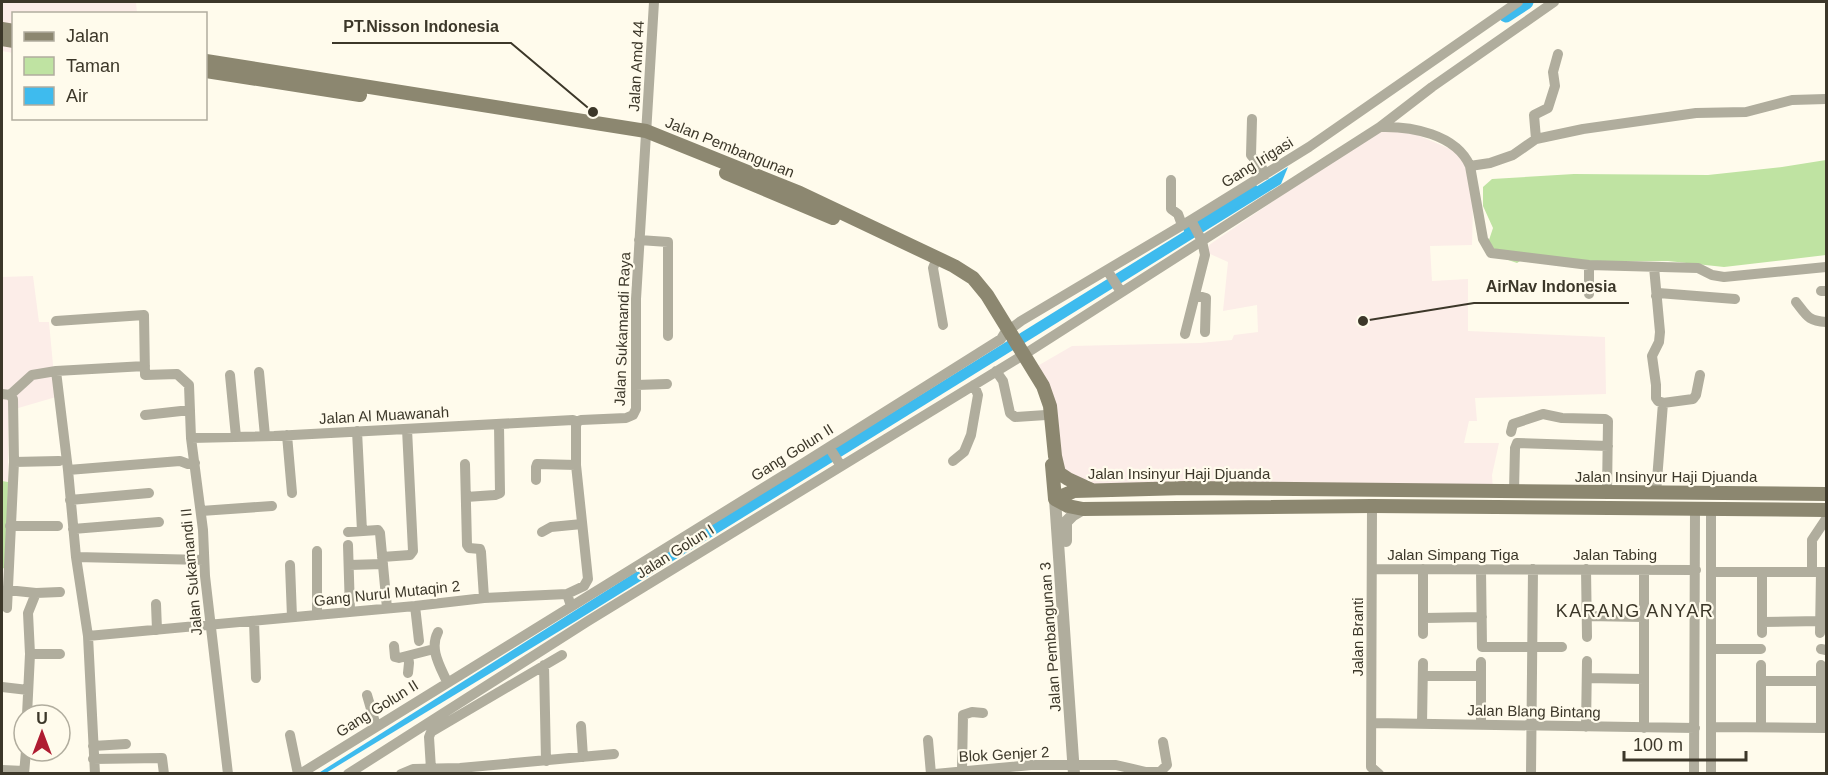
<svg xmlns="http://www.w3.org/2000/svg" width="1828" height="775" font-family="Arial,sans-serif">
	<style>
		.commercial { fill: #fcede8 }
		.green { fill: #bfe3a2 }
		.water { fill: #3ebbee }
		.lines { fill: none; stroke-linecap: round; stroke-linejoin: round }
		.river { stroke: #3ebbee; stroke-width: 15 }
		.minor { stroke: #b0ad9d; stroke-width: 10 }
		.tertiary { stroke: #b0ad9d; stroke-width: 12 }
		.secondary { stroke: #8c8770; stroke-width: 14 }
		.labels { text-anchor: middle; dominant-baseline: central; stroke-width: 4.5; stroke-linejoin: round; paint-order: stroke }
		.street-label { font-size: 15px; fill: #3c3729; stroke: #fffbec }
		.quarter-label { font-size: 18px; letter-spacing: 1.5px; fill: #3c3729; stroke: #fffbec }
		.leader { fill: none; stroke: #3c3729; stroke-width: 2 }
		.callout-dot { fill: #3c3729; stroke: #fffbec; stroke-width: 2 }
		.callout-label { font-size: 16px; text-anchor: middle; font-weight: bold; fill: #3c3729; stroke: #fffbec; stroke-width: 4.5; stroke-linejoin: round; paint-order: stroke }
	</style>
	<rect width="100%" height="100%" fill="#fffbec"/>
	<path class="commercial" d="M2,2H136L137,13L14,14L13,53L2,51Z
		M1376,131H1408L1455,151L1465,162L1473,205L1472,245L1430,246L1432,281L1468,279V331L1605,337L1606,394L1475,398L1477,421H1469L1464,443H1499L1492,475L1493,491L1092,490L1059,473L1043,386L1034,368L1072,346L1200,343L1232,340L1234,335L1258,332L1257,305L1223,311L1228,262L1208,253L1209,245Z
		M33,276L39,322H49L56,397L8,411V482L2,481V277Z"/>
	<path class="green" d="M1826,160V255L1724,267L1668,261L1579,262L1526,257L1517,263L1485,252L1493,228L1483,206V187L1492,179L1574,174L1708,175L1782,167Z
		M2,481L8,482L7,569L2,568Z"/>
	<path class="water" d="M1288,167L1281,184L576,621L326,773L317,774L680,544Z"/>
	<g class="lines">
		<path class="river" d="M1506,15L1526,2
			M1191,229L1250,189"/>
		<path class="minor" d="M1252,119L1251,155L1262,168L1265,175
			M1380,127C1411,126 1456,134 1470,166L1483,239L1491,253L1589,265L1698,268L1712,275L1724,277L1826,267
			M1536,139L1534,115L1548,108L1555,86L1553,72L1558,54
			M1470,166L1490,163L1513,155L1536,139L1583,129L1696,113L1746,112L1792,100L1826,99
			M1171,180V209L1178,214L1182,225
			M639,240L668,242V336
			M935,263L933,268L943,325
			M1654,267L1660,332L1659,342L1652,356L1656,385V398L1658,401L1663,403L1693,399L1696,395L1700,375
			M1107,270L1121,292
			M1821,291H1826
			M1589,294V265
			M1195,295L1206,298L1205,332
			M1656,296L1658,293L1735,299
			M1796,302C1807,316 1808,321 1826,322
			M56,321L144,315L145,375L177,374L189,385L191,438L203,530L205,576L228,774
			M1185,334L1205,255L1202,241L1191,220
			M1025,354L1380,127L1432,87L1554,2
			M56,371L68,470L76,557L88,636L95,774
			M996,371L1003,381L1010,413L1015,417L1046,415
			M259,372L265,436
			M230,375L236,437
			M636,385L667,384
			M2,394L10,395L32,375L56,371L145,366
			M145,415L190,410
			M357,431L362,531
			M1511,432L1513,424L1543,414L1562,418L1605,419L1608,421L1607,493
			M287,435L292,493
			M191,438L274,436L573,420L577,422
			M829,447L841,466
			M953,461L964,452L971,435L978,395L974,385
			M14,462L59,461
			M465,464L467,545L469,548L480,549L481,552L484,598
			M68,470L180,461L188,464L195,463
			M536,480V467L537,464L576,465
			M1514,491L1515,448L1517,443L1608,446
			M1656,493L1663,403
			M466,497L495,495L500,493L499,425
			M70,500L149,493
			M1372,506L1371,767L1379,774
			M201,511L272,506
			M10,526H58
			M73,529L159,522
			M348,532L378,530L380,533L387,608
			M542,532L551,527L582,524
			M348,545L350,611
			M317,551V614
			M76,557L204,560
			M382,557L410,555L413,551L407,429
			M290,565L292,617
			M349,565L383,564
			M1373,569L1696,570
			M1423,569V634
			M1481,569L1482,647H1562
			M1586,569L1587,637
			M1711,572H1826
			M1812,572V540L1826,519
			M7,590L36,593L60,592
			M156,604L157,630
			M415,606L419,641
			M571,606L567,594L584,586L588,579L576,465V426L577,422L581,420L626,418L633,415L636,409V299L654,2
			M7,608L14,462L13,399L10,395
			M1587,616L1643,617
			M1424,618L1482,617
			M254,621L256,678
			M1762,622L1820,621
			M438,632C429,649 440,666 447,682
			M1762,633V572
			M1820,633L1821,572
			M88,636L415,606L484,598L567,594
			M394,646L395,657L399,658L434,649
			M1711,649H1761
			M1821,649L1826,650
			M30,654H60
			M408,656L409,663L408,673
			M1481,662V725
			M544,665L546,761
			M1821,665V728
			M1423,676H1481
			M1587,678L1644,679
			M1761,681H1821
			M2,687L28,690
			M367,695L376,726
			M27,715L30,654L28,613L36,593
			M1372,723L1695,728
			M1422,724L1423,663
			M581,726L583,757
			M1586,727L1587,661
			M1711,727L1826,728
			M1761,727V665
			M1644,728V570
			M290,735L298,774
			M928,740L931,774
			M93,746L126,744
			M93,759L162,758L164,774
			M431,769L429,737L431,732L562,655
			M2,770L24,771
			M962,770L963,715L972,712L983,713
			M24,774L26,751
			M300,774L802,464L1001,339L1004,334L1021,321L1191,220L1309,147L1518,2
			M348,774L588,621L1020,357
			M401,774L413,769L460,768L614,754
			M935,774L1031,765H1116L1146,772H1160L1167,765L1163,742
			M1531,774L1533,569
			M1694,774L1695,509
			M1711,774V509"/>
		<path class="tertiary" d="M1055,499L1074,774
			M1066,541V522L1073,515L1083,509"/>
		<path class="secondary" d="M2,29L14,31
			M2,39L14,41
			M206,61L646,131L800,193L954,266L973,278L987,295L1043,386L1050,406L1055,456L1059,473L1068,479L1092,490
			M206,71L360,95
			M726,173L833,218
			M1052,465L1055,499
			M1055,499L1068,506L1083,509L1372,506L1826,510
			M1055,499L1074,491L1186,488L1826,494"/>
	</g>
	<g class="labels">
		<g class="street-label">
			<text transform="translate(636 66) rotate(-87)">Jalan Amd 44</text>
			<text transform="translate(730 147) rotate(22)">Jalan Pembangunan</text>
			<text transform="translate(1257 162) rotate(-32)">Gang Irigasi</text>
			<text transform="translate(622 329) rotate(-88)">Jalan Sukamandi Raya</text>
			<text transform="translate(384 415) rotate(-3)">Jalan Al Muawanah</text>
			<text transform="translate(792 452) rotate(-32)">Gang Golun II</text>
			<text x="1179" y="473">Jalan Insinyur Haji Djuanda</text>
			<text x="1666" y="476">Jalan Insinyur Haji Djuanda</text>
			<text transform="translate(675 551) rotate(-32)">Jalan Golun I</text>
			<text x="1453" y="554">Jalan Simpang Tiga</text>
			<text x="1615" y="554">Jalan Tabing</text>
			<text transform="translate(191 572) rotate(-95)">Jalan Sukamandi II</text>
			<text transform="translate(387 593) rotate(-6)">Gang Nurul Mutaqin 2</text>
			<text transform="translate(1050 637) rotate(-94)">Jalan Pembangunan 3</text>
			<text transform="translate(1357 637) rotate(-90)">Jalan Branti</text>
			<text transform="translate(377 708) rotate(-32)">Gang Golun II</text>
			<text transform="translate(1534 711) rotate(1)">Jalan Blang Bintang</text>
			<text transform="translate(1004 754) rotate(-3)">Blok Genjer 2</text>
		</g>
		<g class="quarter-label">
			<text x="1635" y="611">KARANG ANYAR</text>
		</g>
	</g>
	<path class="leader" d="M593 112L511 43H332M1363 321L1474 303H1629"/>
	<g class="callout-dot">
		<circle cx="593" cy="112" r="6"/>
		<circle cx="1363" cy="321" r="6"/>
	</g>
	<g class="callout-label">
		<text x="421" y="32">PT.Nisson Indonesia</text>
		<text x="1551" y="292">AirNav Indonesia</text>
	</g>
	<rect width="1828" height="775" fill="none" stroke="#3c3729" stroke-width="6"/>
	<rect x="12" y="12" width="195" height="108" fill="#fffbec" stroke="#b1ad9e" stroke-width="1.5"/>
	<rect x="24" y="32" width="30" height="9" fill="#8c8770" stroke="#b1ad9e" stroke-width="1.5"/>
	<text x="66" y="42" font-size="18" fill="#3c3729">Jalan</text>
	<rect x="24" y="57" width="30" height="18" fill="#bfe3a2" stroke="#b1ad9e" stroke-width="1.5"/>
	<text x="66" y="72" font-size="18" fill="#3c3729">Taman</text>
	<rect x="24" y="87" width="30" height="18" fill="#3ebbee" stroke="#b1ad9e" stroke-width="1.5"/>
	<text x="66" y="102" font-size="18" fill="#3c3729">Air</text>
	<g transform="translate(42 733)"><circle r="28" fill="#fffbec" stroke="#b1ad9e" stroke-width="1.5"/>
	<path d="M0-4.5L10 22L0 15L-10 22Z" fill="#af1c31"/>
	<text y="-9" font-size="16" font-weight="bold" text-anchor="middle" fill="#3c3729">U</text>
	</g>
	<path d="M1624 751v9h122v-9" fill="none" stroke="#3c3729" stroke-width="3"/>
	<text x="1633" y="751" font-size="18" fill="#3c3729" stroke="#fffbec" stroke-width="4.5" paint-order="stroke">100 m</text>
</svg>
